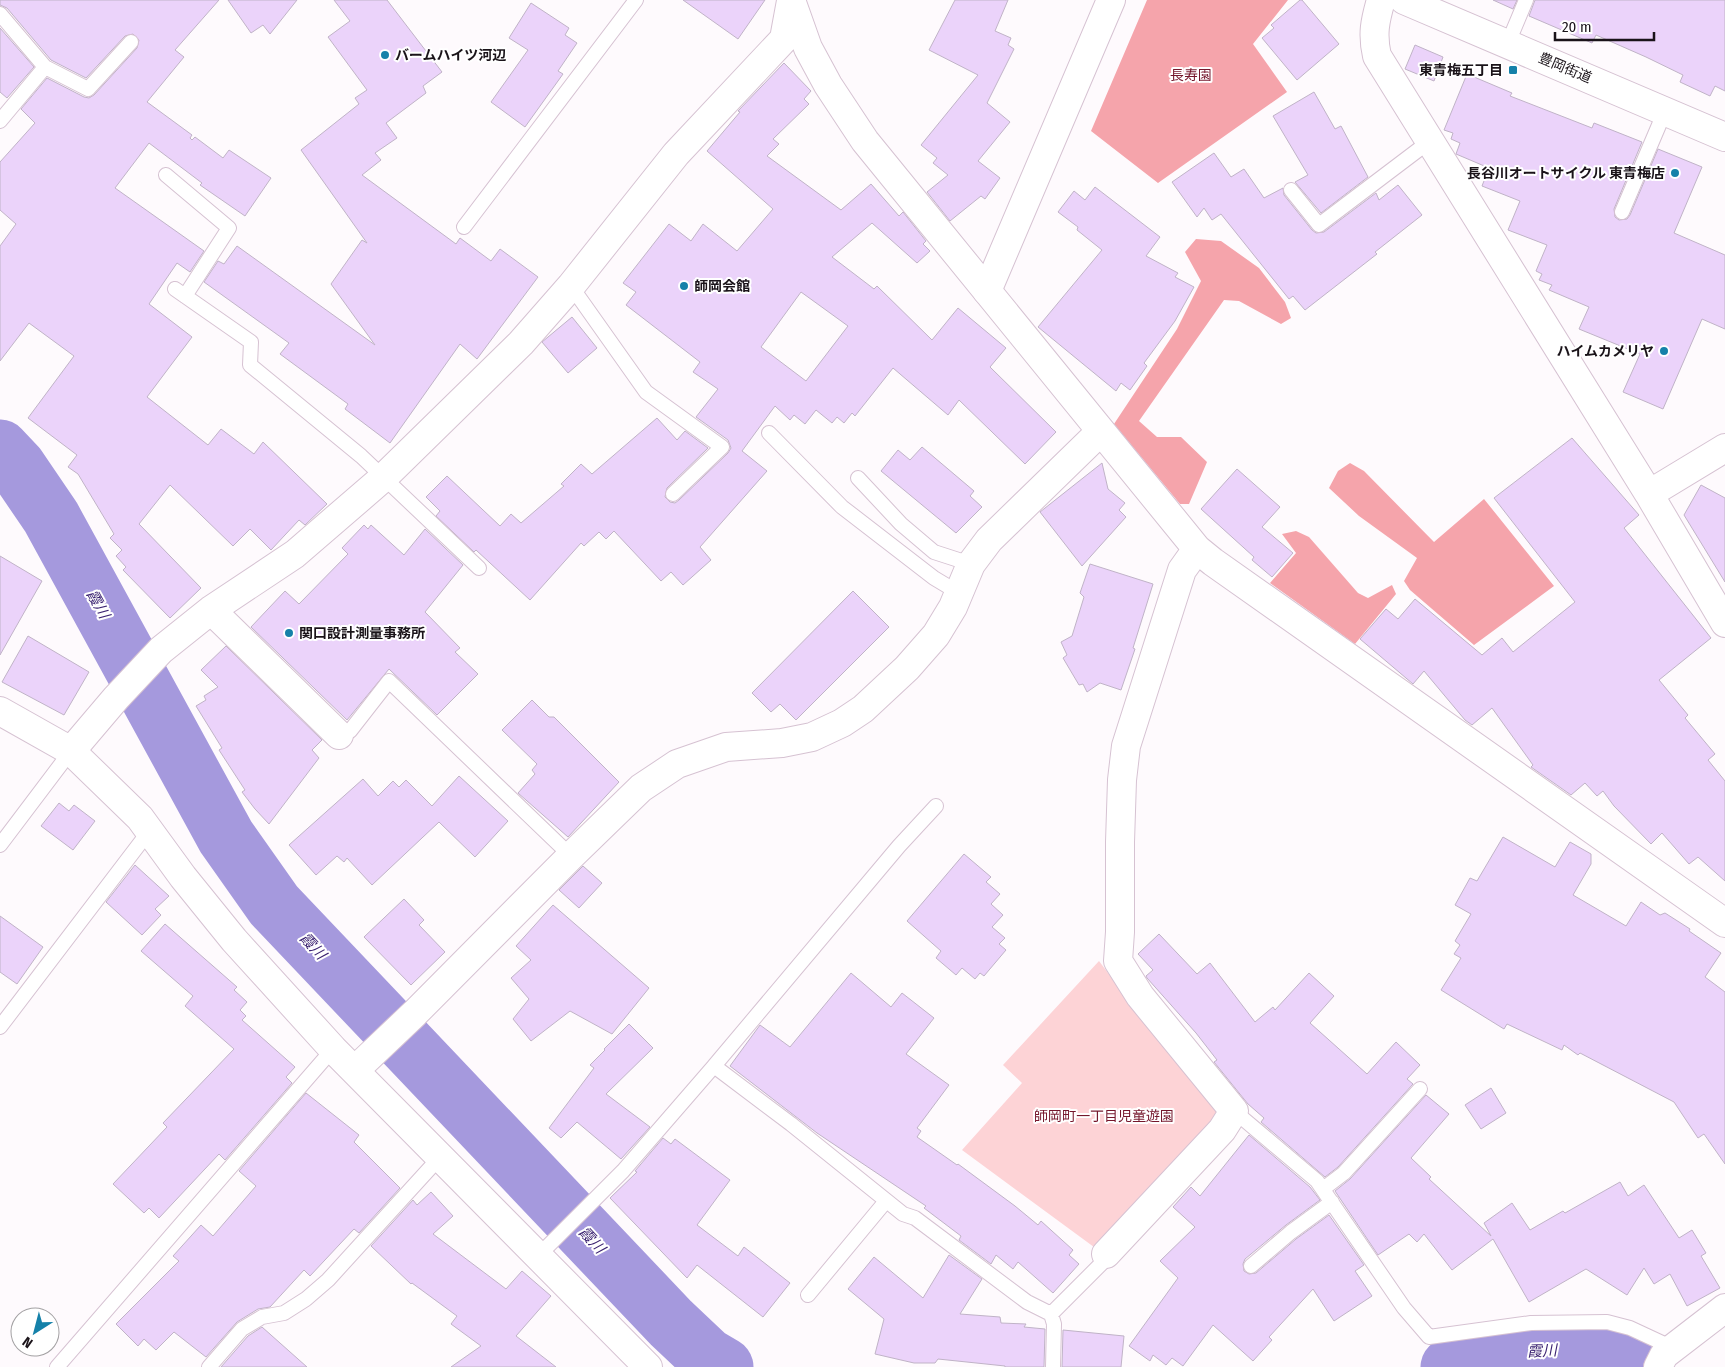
<svg xmlns="http://www.w3.org/2000/svg" width="1725" height="1367" font-family="'Fira Sans Condensed','Noto Sans JP',sans-serif">
	<style>
		.green { fill: #fdd3d6 }
		.forest { fill: #f5a4ab }
		.lines { fill: none; stroke-linecap: round; stroke-linejoin: round }
		.river { stroke: #a599dd; stroke-width: 59 }
		.building { fill: #ebd3fa; stroke: #c0b3c7; fill-rule: evenodd }
		.lane-casing { stroke: #d6c2d2; stroke-width: 16 }
		.street-casing { stroke: #d6c2d2; stroke-width: 30 }
		.secondary-casing { stroke: #d6c2d2; stroke-width: 30 }
		.primary-casing { stroke: #d6c2d2; stroke-width: 30 }
		.lane { stroke: #fff; stroke-width: 14 }
		.street { stroke: #fff; stroke-width: 28 }
		.secondary { stroke: #fff; stroke-width: 28 }
		.primary { stroke: #fff; stroke-width: 28 }
		.poi-dot { fill: #1581a9; stroke: #fff; stroke-width: 2 }
		.labels { text-anchor: middle; dominant-baseline: central; stroke-width: 4; stroke-linejoin: round; paint-order: stroke }
		.poi-label { font-size: 14px; font-weight: bold; fill: #1a1319; stroke: #fff; text-anchor: start }
		.street-label { font-size: 14px; fill: #1a1319; stroke: #fff }
		.park-label { font-size: 14px; fill: #75172c; stroke: #fff }
		.water-label { font-size: 15px; font-style: italic; fill: #3b2371; stroke: #fff }
	</style>
	<rect width="100%" height="100%" fill="#fefafd"/>
	<path class="green" d="M1099,961L1153,1033L1217,1108L1216,1125L1098,1250L962,1150L1022,1083L1003,1065Z"/>
	<path class="forest" d="M1147,0H1288L1253,44L1287,92L1158,183L1091,131Z
		M1196,239L1221,241L1259,268L1285,302L1291,318L1281,324L1239,301L1224,300L1139,421L1157,437H1181L1207,462L1189,504H1180L1114,424L1177,329L1201,281L1185,252Z
		M1350,463L1364,471L1434,542L1484,499L1554,586L1474,645L1410,590L1404,581L1417,558L1359,516L1329,488L1338,471Z
		M1296,531L1309,537L1358,593L1368,598L1392,585L1396,594L1355,644L1270,583L1296,553L1282,534Z"/>
	<g class="lines">
		<path class="river" d="M0,449L17,467L51,517L226,837L274,905L671,1323L707,1357L724,1367
			M1450,1367C1506,1355 1580,1334 1632,1367"/>
	</g>
	<path class="building" d="M0,0H219L175,50L184,57L147,102L192,135L190,138L192,140L195,137L223,158L229,150L271,178L245,216L200,185L202,183L149,143L115,188L204,251L190,272L177,263L149,304L192,337L147,397L208,445L221,429L254,454L263,442L327,504L305,525L299,520L271,550L250,529L233,546L170,485L139,524L201,588L170,618L123,570L126,567L116,556L122,550L110,538L114,534L78,474L68,467L77,455L28,418L74,356L29,323L0,361V246L16,224L0,210V162L35,123L21,109L47,78L84,97L89,98L94,95L137,48L139,40L133,34L125,36L86,78L51,60L7,8L0,5Z
		M228,0H297L270,34L263,25L251,33Z
		M334,0H387L442,72L423,86L426,93L386,123L397,138L375,153L381,160L362,175L456,244L460,238L491,261L500,249L538,277L477,359L460,344L390,443L345,409L348,404L280,354L289,343L204,282L218,261L224,264L237,246L375,345L331,284L362,240L367,243L301,150L359,104L355,98L367,90L328,37L350,21Z
		M683,0H765L738,39Z
		M955,0H1008L995,31L1011,38L1008,45L1014,49L987,103L1010,122L978,161L1000,178L985,199L981,196L950,221L927,192L948,175L933,163L937,158L921,145L978,75L929,50Z
		M1300,0H1302L1339,44L1297,80L1262,38L1274,28L1271,25Z
		M1493,0H1517L1513,9Z
		M1535,0H1725V91L1715,86L1710,96L1680,82L1683,75L1646,57L1596,35L1592,43L1529,16Z
		M531,3L569,28L565,35L577,43L558,71L563,74L525,127L491,102L528,50L509,38Z
		M0,28L34,67L7,98L0,92Z
		M1415,45L1443,57L1434,81L1405,69Z
		M784,63L811,91L804,99L809,104L773,139L779,144L767,156L841,210L871,184L899,216L903,212L926,241L923,244L930,251L917,263L872,223L832,257L874,289L877,286L932,340L958,308L1006,348L990,367L1056,432L1025,464L959,400L948,415L893,368L855,416L852,413L844,423L837,417L832,423L816,410L805,424L794,415L790,420L775,406L742,451L767,471L700,547L711,560L683,585L671,572L661,581L614,531L606,539L599,532L584,546L581,543L530,600L476,550L474,552L436,516L440,511L426,497L447,476L500,526L511,514L521,523L564,486L561,484L581,464L592,474L657,418L677,440L685,431L708,448L667,488L665,497L670,502L675,503L679,500L728,453L731,448L728,440L696,417L718,389L693,372L700,362L626,305L636,292L623,283L669,224L691,241L703,224L737,251L773,209L707,151L740,112L738,111ZM801,292L848,326L806,381L761,347Z
		M1467,74L1512,93L1510,96L1592,128L1594,123L1642,142L1614,209L1615,217L1619,220L1627,219L1630,215L1658,149L1702,167L1674,233L1725,255V329L1702,319L1663,409L1623,392L1640,354L1579,329L1589,307L1549,290L1552,285L1539,280L1542,274L1536,271L1547,245L1508,230L1520,201L1482,186L1489,168L1456,154L1460,143L1451,139L1453,133L1444,130Z
		M1314,92L1335,129L1341,126L1368,177L1321,213L1295,182L1308,175L1273,116Z
		M1214,153L1231,177L1244,169L1264,198L1283,188L1284,195L1312,230L1316,233L1324,232L1376,193L1379,200L1398,185L1422,215L1375,252L1377,254L1305,310L1293,296L1289,299L1221,214L1212,220L1204,208L1197,217L1172,182Z
		M1095,187L1160,237L1146,256L1178,273L1175,277L1194,287L1175,321L1144,363L1147,366L1130,390L1121,383L1116,391L1038,327L1102,250L1077,230L1078,227L1058,212L1074,191L1085,200Z
		M572,317L597,348L568,373L542,342Z
		M1572,438L1639,515L1624,528L1711,638L1659,680L1688,715L1685,718L1715,754L1708,760L1725,781V881L1698,857L1689,864L1662,833L1651,844L1614,806L1603,791L1597,796L1585,783L1571,795L1531,767L1533,765L1492,708L1472,725L1465,720L1424,671L1413,684L1360,639L1386,609L1398,619L1415,599L1482,655L1502,638L1513,652L1575,602L1494,498Z
		M922,447L974,491L970,496L982,507L956,533L881,471L898,450L910,460Z
		M1102,463L1108,489L1125,503L1119,510L1126,517L1082,566L1040,512Z
		M1237,469L1280,507L1262,527L1293,553L1272,577L1252,560L1254,557L1201,509Z
		M1701,485L1725,498V582L1684,515Z
		M364,525L368,529L371,525L404,555L425,529L463,565L425,612L460,648L455,652L478,674L437,715L389,669L347,720L251,627L285,591L299,604L348,554L342,548Z
		M0,556L42,581L0,655Z
		M1090,564L1153,584L1133,648L1135,649L1121,690L1100,683L1087,692L1083,684L1079,685L1063,658L1067,655L1061,642L1072,636L1084,597L1080,593Z
		M853,591L889,627L796,720L780,704L771,712L752,693Z
		M28,636L89,672L64,715L2,682Z
		M226,646L322,740L312,750L319,758L269,824L255,809L242,792L245,790L219,750L222,748L196,706L206,700L204,696L218,687L201,670Z
		M532,700L549,717H554L619,782L568,837L518,793L535,774L532,770L537,764L502,730Z
		M459,776L508,821L475,857L439,822L372,885L347,858L344,862L337,856L316,875L289,845L363,779L378,796L393,781L399,787L406,780L432,806Z
		M59,803L69,811L74,805L95,821L73,850L41,826Z
		M1503,837L1555,867L1570,842L1591,854V864L1573,895L1626,926L1641,902L1660,915L1665,913L1690,929L1689,931L1721,953L1705,977L1725,992V1164L1704,1134L1698,1138L1674,1102L1580,1053L1578,1055L1564,1045L1562,1050L1507,1024L1504,1029L1441,990L1461,958L1454,954L1460,945L1455,941L1471,914L1455,905L1470,878L1477,881Z
		M964,854L991,877L986,882L1000,894L991,904L1003,915L992,927L1005,938L999,944L1006,950L984,976L980,973L975,979L962,968L956,975L936,958L941,951L907,921Z
		M135,865L169,896L155,909L161,915L142,935L106,902Z
		M583,866L602,883L579,908L559,890Z
		M404,899L424,920L419,925L445,952L411,985L364,937Z
		M553,905L649,988L612,1034L570,1011L531,1041L513,1019L529,999L511,978L531,960L516,946Z
		M0,916L43,947L17,984L0,972Z
		M165,924L237,987L234,990L247,1002L240,1010L246,1016L242,1020L295,1067L286,1077L292,1083L225,1160L219,1154L159,1218L149,1208L144,1213L113,1184L167,1127L163,1123L234,1049L185,1006L193,996L141,951Z
		M1159,934L1197,974L1210,963L1255,1022L1273,1007L1275,1010L1309,973L1334,996L1310,1023L1367,1074L1396,1042L1420,1065L1407,1079L1413,1084L1338,1167L1325,1177L1261,1122L1264,1118L1248,1104L1214,1062L1217,1060L1196,1033L1147,978L1146,976L1153,970L1138,954Z
		M851,973L891,1007L902,993L934,1018L906,1054L949,1085L917,1128L921,1131L917,1137L957,1165L958,1164L1015,1206L1038,1225L1041,1221L1073,1250L1069,1255L1079,1264L1053,1293L1018,1262L1013,1269L996,1255L991,1264L959,1240L961,1236L924,1208L926,1206L817,1133L730,1066L760,1025L790,1047Z
		M629,1024L653,1048L606,1094L650,1127L621,1159L577,1122L561,1138L549,1128L594,1068L590,1065L605,1050L604,1049Z
		M1491,1088L1506,1113L1481,1129L1465,1105Z
		M306,1093L359,1135L354,1142L400,1188L359,1233L354,1229L310,1276L304,1270L270,1307L258,1309L237,1322L206,1357L174,1332L156,1350L144,1339L138,1346L116,1324L179,1261L173,1256L201,1225L213,1236L256,1186L239,1171Z
		M1426,1095L1449,1114L1411,1158L1431,1177L1429,1179L1491,1236L1484,1223L1512,1203L1530,1230L1563,1211L1565,1213L1620,1182L1628,1196L1644,1185L1679,1238L1692,1230L1706,1253L1701,1256L1720,1288L1687,1306L1670,1274L1654,1284L1644,1268L1627,1295L1586,1269L1529,1302L1493,1239L1452,1270L1424,1234L1417,1242L1409,1234L1378,1255L1335,1191L1350,1179Z
		M1249,1135L1310,1187L1320,1200L1286,1225L1245,1259L1243,1264L1244,1271L1249,1274L1256,1273L1296,1239L1329,1215L1364,1265L1355,1271L1372,1296L1334,1321L1313,1289L1269,1337L1272,1340L1253,1361L1213,1325L1183,1366L1172,1358L1166,1365L1153,1355L1150,1361L1129,1346L1178,1278L1160,1261L1195,1227L1173,1207L1191,1187L1200,1196Z
		M663,1138L671,1144L675,1139L730,1180L697,1225L738,1256L744,1247L790,1283L763,1317L697,1265L687,1278L610,1198L637,1172L635,1171Z
		M431,1192L453,1216L433,1234L506,1289L522,1271L551,1296L516,1336L556,1367H451L481,1346L451,1324L457,1316L412,1283L411,1284L371,1246L413,1200L417,1205Z
		M949,1255L982,1279L960,1314L1000,1317L1001,1323L1026,1324L1024,1327L1045,1329L1044,1367H1005V1366L938,1359L935,1363H914L875,1354L884,1319L848,1289L874,1257L923,1298Z
		M262,1327L307,1367H221L248,1336Z
		M1063,1330L1124,1336L1121,1367H1062Z"/>
	<g class="lines">
		<defs>
			<path id="lane" d="M0,14L45,67L88,89L131,42
				M1508,43L1526,0
				M0,121L45,67
				M166,175L229,228L185,296
				M1291,190L1319,225L1430,141
				M1622,212L1665,111
				M464,227L636,0
				M571,286L646,392L722,447L673,494
				M175,289L251,342L250,365L361,456L479,568
				M769,433L842,507L934,578L959,593
				M858,478L901,524L934,552L971,564
				M339,735L350,731L389,681L571,856
				M0,845L71,751
				M0,1027L150,830
				M714,1066L899,846L936,806
				M1234,1111L1317,1181L1404,1308L1429,1337L1531,1323L1607,1322L1630,1328L1673,1348
				M1323,1189L1344,1173L1420,1089
				M538,1256L623,1171L714,1066L791,1124L903,1214L915,1218L1027,1302L1051,1314
				M1251,1266L1291,1232L1332,1202
				M808,1295L886,1201
				M57,1367L333,1049
				M209,1367L242,1329L262,1317L284,1313L306,1299L328,1280L441,1156
				M1053,1367L1054,1324L1051,1314L1102,1263L1106,1254"/>
			<path id="street" d="M791,0L808,48L828,85L865,141L1197,549L1213,562L1725,923
				M1381,0C1375,21 1372,34 1377,56L1649,494L1725,623
				M1649,494L1725,448
				M211,610L339,735
				M0,711L71,751L116,698L161,650L211,610L295,554L383,478L521,343L571,286L676,154L784,39L791,1
				M355,1070L415,1013L571,856L641,788L677,764L726,747L782,743L812,737L842,723L863,709L907,668L936,635L953,607L971,564L989,540L1101,431
				M1106,1254L1222,1130L1234,1111L1140,996L1118,961L1120,932V842L1122,780L1126,746L1182,570L1197,549
				M1658,1367L1664,1355L1725,1308"/>
			<path id="secondary" d="M987,291L1111,0
				M71,751L140,818L183,877L234,940L333,1049L648,1367"/>
			<path id="primary" d="M1404,0L1725,137"/>
		</defs>
		<use href="#lane" class="lane-casing"/>
		<use href="#street" class="street-casing"/>
		<use href="#secondary" class="secondary-casing"/>
		<use href="#primary" class="primary-casing"/>
		<use href="#lane" class="lane"/>
		<use href="#street" class="street"/>
		<use href="#secondary" class="secondary"/>
		<use href="#primary" class="primary"/>
	</g>
	<g class="poi-dot">
		<circle cx="385" cy="55" r="5"/>
		<rect x="1508" y="65" width="10" height="10" rx="2.5"/>
		<circle cx="1675" cy="173" r="5"/>
		<circle cx="684" cy="286" r="5"/>
		<circle cx="1664" cy="351" r="5"/>
		<circle cx="289" cy="633" r="5"/>
	</g>
	<g class="labels">
		<g class="poi-label">
			<text x="395" y="55">バームハイツ河辺</text>
			<text x="1503" y="70" text-anchor="end">東青梅五丁目</text>
			<text x="1665" y="173" text-anchor="end">長谷川オートサイクル 東青梅店</text>
			<text x="694" y="286">師岡会館</text>
			<text x="1654" y="351" text-anchor="end">ハイムカメリヤ</text>
			<text x="299" y="633">関口設計測量事務所</text>
		</g>
		<g class="street-label">
			<text transform="translate(1565 68) rotate(23)">豊岡街道</text>
		</g>
		<g class="park-label">
			<text x="1191" y="75">長寿園</text>
			<text x="1104" y="1116">師岡町一丁目児童遊園</text>
		</g>
		<g class="water-label">
			<text transform="translate(98 604) rotate(61)">霞川</text>
			<text transform="translate(313 946) rotate(47)">霞川</text>
			<text transform="translate(592 1240) rotate(47)">霞川</text>
			<text transform="translate(1542 1351) rotate(-3)">霞川</text>
		</g>
	</g>
	<g transform="translate(35 1332) rotate(216)"><circle r="24" fill="#ffffff" stroke="#a3a1a3"/>
	<path d="M0-4L9 19L0 12L-9 19Z" fill="#1581a9"/>
	<text y="-8" font-size="14" font-weight="bold" text-anchor="middle" fill="#1a1319">N</text>
	</g>
	<path d="M1555 32v8h99v-8" fill="none" stroke="#1a1319" stroke-width="2.5"/>
	<text x="1562" y="32" font-size="15" fill="#1a1319" stroke="#ffffff" stroke-width="4" paint-order="stroke">20 m</text>
</svg>
